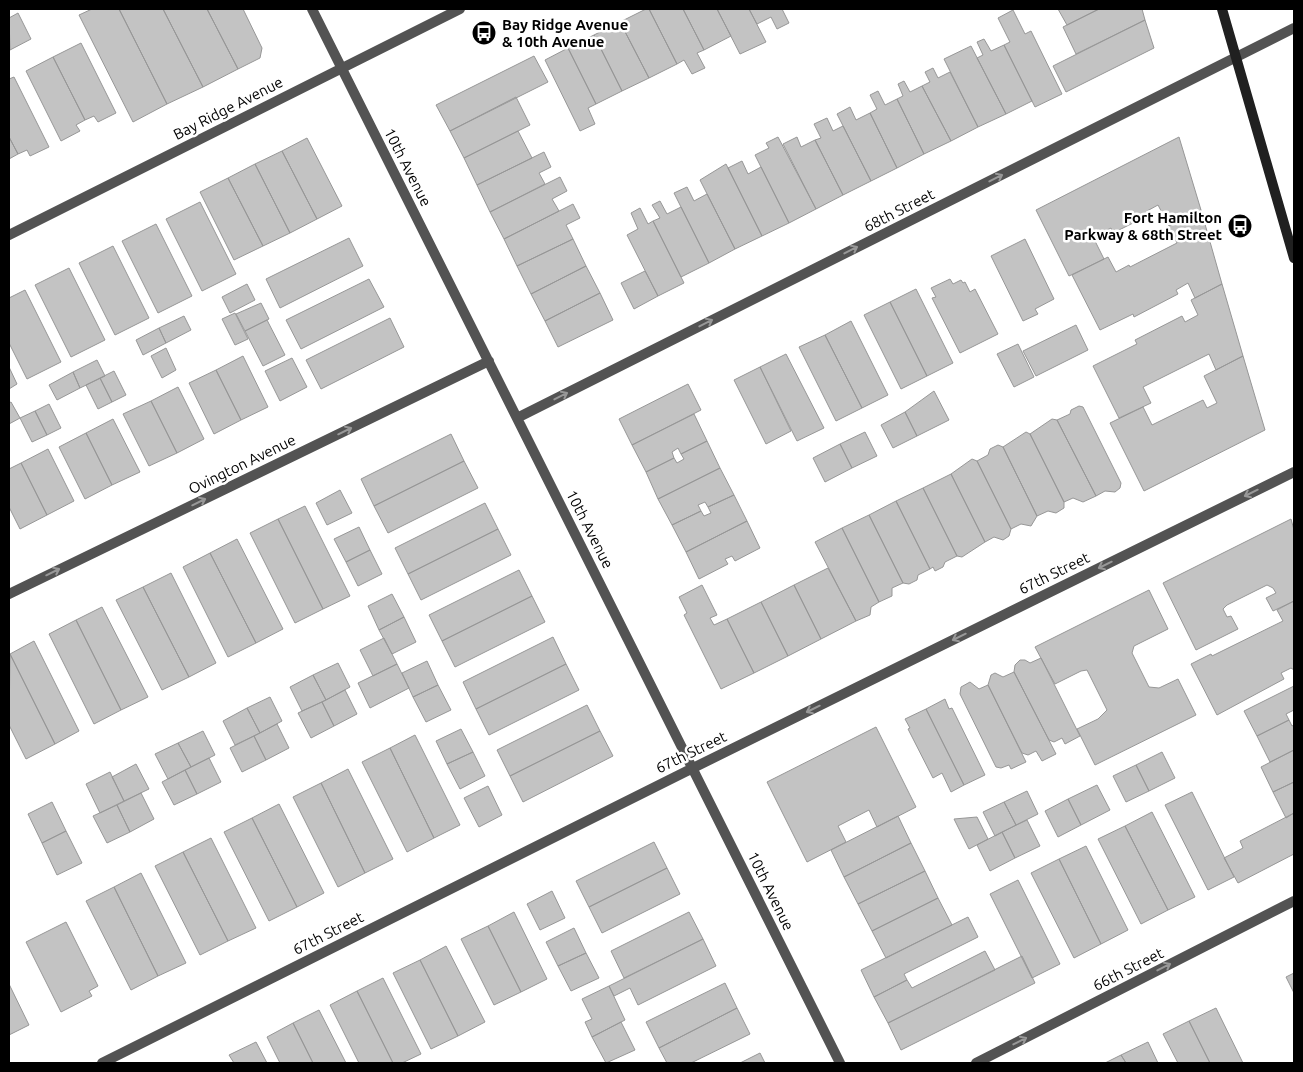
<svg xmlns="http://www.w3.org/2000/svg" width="1303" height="1072" font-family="Ubuntu,sans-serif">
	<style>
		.building { fill: #c3c3c3; stroke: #979797 }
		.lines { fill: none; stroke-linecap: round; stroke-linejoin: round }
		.minor { stroke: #535353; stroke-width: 10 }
		.secondary { stroke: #202020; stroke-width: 10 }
		.oneway { stroke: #989898 }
		.labels { text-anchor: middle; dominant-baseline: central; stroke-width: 5; stroke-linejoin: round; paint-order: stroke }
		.poi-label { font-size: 15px; font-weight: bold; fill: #000; stroke: #fff; text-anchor: start }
		.street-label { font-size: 15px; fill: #000; stroke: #fff }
	</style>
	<rect width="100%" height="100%" fill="#fff"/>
	<path class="building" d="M92,9H119L167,104L133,122L79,15Z
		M119,9H163L203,87L167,104Z
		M163,9H207L238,69L203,87Z
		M207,9H243L262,48L260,58L238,69Z
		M646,9H649L677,64L649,78L620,22Z
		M649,9H683L704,50L697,53L705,68L692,74L684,60L677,64Z
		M683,9H717L731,36L704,50Z
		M717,9H749L766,42L740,54Z
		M749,9H782L789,23L777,29L771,17L757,24Z
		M1058,9H1099L1067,25Z
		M1099,9H1142L1145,20L1076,54L1063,27Z
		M1013,10L1025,34L1031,31L1062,94L1035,107L1004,45L1010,42L998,18Z
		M18,13L31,39L10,50L9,18Z
		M1145,20L1154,48L1066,92L1053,66Z
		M620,22L649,78L622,91L594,35Z
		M594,35L622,91L596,104L568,48Z
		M984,39L991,51L1004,45L1032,101L1006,114L977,58L983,55L977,42Z
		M81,43L116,113L98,122L94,116L85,120L53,57Z
		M971,46L1006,114L978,127L944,59Z
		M568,48L596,104L588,108L595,124L580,131L545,60Z
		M534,56L548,82L450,131L436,105Z
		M53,57L85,120L76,125L80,131L61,141L26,71Z
		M933,68L938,78L950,72L978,127L951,141L922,86L930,82L925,72Z
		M14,77L49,147L30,156L27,150L18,154L9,137V79Z
		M904,81L910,92L922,86L951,141L924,154L897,99L903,96L898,84Z
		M878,91L885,105L897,99L924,154L897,168L870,113L877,109L870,95Z
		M516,97L530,125L464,158L450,131Z
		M850,107L856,120L870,113L897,168L871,181L837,114Z
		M827,118L833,131L843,126L871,181L843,195L815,140L821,138L814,124Z
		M518,131L532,158L477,185L464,158Z
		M9,137L18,154L9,159Z
		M778,137L816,209L789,223L755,155L769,148L766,143Z
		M797,137L801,147L815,140L843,195L816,209L783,144Z
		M1179,137L1201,210L1169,226L1158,205L1147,211L1149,215L1113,233L1111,228L1093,237L1104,259L1069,276L1036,210Z
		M307,138L342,206L317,219L282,151Z
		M282,151L317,219L290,233L255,164Z
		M544,152L551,167L539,173L545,184L490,212L477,185Z
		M742,161L748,174L761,167L789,223L762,236L728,168Z
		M255,164L290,233L263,246L228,178Z
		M726,164L762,236L735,249L700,180Z
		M560,177L567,191L552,199L559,211L504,239L490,212Z
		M228,178L263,246L234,260L200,192Z
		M687,187L694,201L707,194L735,249L709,263L674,193Z
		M660,201L667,214L681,207L709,263L681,277L653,221L660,218L652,205Z
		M200,202L236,274L202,291L166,219Z
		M573,204L580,218L566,225L573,239L517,266L504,239Z
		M640,208L648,224L653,221L684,283L658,296L627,235L638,229L631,213Z
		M1201,210L1222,284L1195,298L1188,283L1176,290L1178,294L1134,317L1133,314L1100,330L1072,275L1108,257L1116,272L1129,265L1130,267L1177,243L1169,226Z
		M156,224L192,296L158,313L122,241Z
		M349,238L363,266L280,308L266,279Z
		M573,239L586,266L531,294L517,266Z
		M1025,239L1054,299L1035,309L1038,314L1023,321L991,256Z
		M113,246L149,318L115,335L79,263Z
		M586,266L600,293L545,321L531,294Z
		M69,268L105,340L71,357L35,285Z
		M645,271L658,296L634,309L621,283Z
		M369,279L384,307L301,349L286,320Z
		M950,279L953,284L961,280L963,283L965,282L970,292L975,289L998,334L960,353L932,298L936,297L931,288Z
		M247,284L255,300L230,313L222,297Z
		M1222,284L1243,356L1216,370L1209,354L1143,387L1151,403L1119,418L1093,366L1137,344L1135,340L1182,316L1185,322L1198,315L1191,300Z
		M916,289L953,363L927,376L890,302Z
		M25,290L61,362L27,379L9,343V298Z
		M600,293L613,320L558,347L545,321Z
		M890,302L927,376L901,389L864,315Z
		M261,303L269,319L245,331L236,314Z
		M235,313L248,339L235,345L222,319Z
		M184,316L191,330L166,343L159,328Z
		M390,318L404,347L321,389L306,360Z
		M267,320L285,355L263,366L245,331Z
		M851,321L888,395L862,408L825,335Z
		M1076,325L1088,350L1036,376L1023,351Z
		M159,328L166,343L143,355L136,340Z
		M825,335L862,408L836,421L799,347Z
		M1018,344L1034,377L1014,387L997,354Z
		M166,348L176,370L162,378L151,356Z
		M786,354L824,428L797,441L760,367Z
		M243,356L268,407L241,420L216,370Z
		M1243,356L1265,430L1144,491L1110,423L1143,407L1152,425L1203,400L1207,408L1217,403L1204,376Z
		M292,358L307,387L280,401L265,371Z
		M97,360L105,376L80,388L73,372Z
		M9,367L17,384L9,389Z
		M760,367L791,431L766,444L734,380Z
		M216,370L241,420L214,434L189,383Z
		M114,371L126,395L112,402L100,378Z
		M73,372L80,388L57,400L49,385Z
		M100,378L112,402L98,409L86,385Z
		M688,384L701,410L632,445L619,419Z
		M178,387L204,439L177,453L151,401Z
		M934,391L949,420L917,436L905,412Z
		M151,401L177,453L149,466L123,414Z
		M11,402L20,418L9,424V403Z
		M49,404L61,428L47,435L35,411Z
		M1079,406L1083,407L1121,483L1120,488L1115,492L1105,491L1096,496L1057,420L1070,414L1071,410Z
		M35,411L47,435L32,442L20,418Z
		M905,412L917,436L893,448L881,425Z
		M694,414L707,441L681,454L678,448L672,452L674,458L646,472L632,445Z
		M113,419L140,472L112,485L86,433Z
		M1052,419L1057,420L1096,496L1083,502L1073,498L1064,502L1030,434Z
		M865,432L877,456L852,468L840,444Z
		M1026,432L1030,434L1064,502V508L1056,513L1048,511L1037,516L1003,447Z
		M86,433L112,485L85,499L59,447Z
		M451,434L464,461L374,506L361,479Z
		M707,441L720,468L658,499L646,472L674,458L677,463L684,459L681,454Z
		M840,444L852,468L825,482L813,458Z
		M998,445L1003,447L1037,516L1031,526L1021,524L1011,529L977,461L988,455L990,449Z
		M48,449L74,501L47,515L21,463Z
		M972,459L977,461L1011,529L1009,536L1003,540L994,537L985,542L951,474Z
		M464,461L478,488L388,533L374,506Z
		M21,463L47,515L20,529L9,507V469Z
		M720,468L734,495L708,507L705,502L698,505L701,511L672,525L658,499Z
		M951,474L985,542L962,557L957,556L923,488Z
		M923,488L957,556L945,562L943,567L935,571L933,567L930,569L896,501Z
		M340,490L352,513L327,525L316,503Z
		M734,495L747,521L686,552L672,525L701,511L704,516L711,513L708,507Z
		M896,501L930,569L918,575L917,580L909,584L903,583L869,515Z
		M485,503L498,529L408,574L395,548Z
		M305,506L350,596L323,609L278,519Z
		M869,515L903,583L892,588V596L879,602L842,528Z
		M278,519L323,609L295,623L250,533Z
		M1291,519L1294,530V601L1273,611L1266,598L1276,593L1273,588L1267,585L1227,605L1223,609L1227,617L1231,616L1238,629L1196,650L1163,583Z
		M747,521L760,548L735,561L732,556L725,559L728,564L699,579L686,552Z
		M359,527L370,550L346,562L334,539Z
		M842,528L879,602L871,607L870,615L856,621L815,542Z
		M498,529L511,555L421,600L408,574Z
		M237,539L283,629L256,643L210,553Z
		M370,550L382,574L358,586L346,562Z
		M210,553L256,643L228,657L183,567Z
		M828,568L856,621L821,639L794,585Z
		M519,570L532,596L442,641L429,615Z
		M171,573L216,663L189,677L143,587Z
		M702,585L717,615L710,618L714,625L727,619L754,673L721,689L684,615L687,613L679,597Z
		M794,585L821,639L788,656L761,602Z
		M143,587L189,677L162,690L116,600Z
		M1149,590L1168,629L1134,646L1132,653L1149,687L1159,688L1178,679L1196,715L1095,765L1077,729L1098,719L1107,710L1087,670L1081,671L1055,684L1035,647Z
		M392,594L404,617L379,630L368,606Z
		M532,596L545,622L455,667L442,641Z
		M1294,601V670L1291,668L1281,673L1284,679L1217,715L1191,664L1211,654L1212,656L1283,621L1277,610Z
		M761,602L788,656L754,673L727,619Z
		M102,607L148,697L121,710L76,620Z
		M404,617L416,642L392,654L379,630Z
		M76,620L121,710L94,724L49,634Z
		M553,637L566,664L476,709L463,682Z
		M384,638L397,664L373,676L360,650Z
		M34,641L79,731L55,744L10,654Z
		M10,654L55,744L26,759L9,725Z
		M1041,658L1080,736L1065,744L1062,738L1054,742L1049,740L1014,672L1015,665L1020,660H1025L1030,663Z
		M427,661L438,685L413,697L402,673Z
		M338,663L350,687L326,700L313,675Z
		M397,664L409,688L370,708L358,683Z
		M566,664L579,690L489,735L476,709Z
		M1014,672L1056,754L1042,761L1036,751L1028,755L1022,753L988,685L991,675L995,673L1003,677Z
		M313,675L326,700L302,711L290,687Z
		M970,682L979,689L988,685L1026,762L1011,769L1009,765L1001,768L996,767L960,694L961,687Z
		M438,685L451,710L426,722L413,697Z
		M1294,686V710L1286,714L1289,720L1257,736L1244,711Z
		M345,690L357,714L334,726L322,702Z
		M270,697L282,721L260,733L247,708Z
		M945,699L949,709L952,708L985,775L964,785L926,709Z
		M322,702L334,726L311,738L298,713Z
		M587,705L600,731L510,776L497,750Z
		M247,708L260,733L235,745L223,721Z
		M926,709L964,785L951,792L942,773L933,778L908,729L910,728L905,719Z
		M1289,720L1292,726L1294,725V750L1270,762L1257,736Z
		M277,724L289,748L266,760L254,736Z
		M876,727L916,807L877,827L869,810L838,826L846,842L807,862L767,782Z
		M461,729L473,752L447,764L436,741Z
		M203,731L215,755L191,767L178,743Z
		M600,731L613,756L523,802L510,776Z
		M415,735L460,825L434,838L390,748Z
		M254,736L266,760L242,772L230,748Z
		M178,743L191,767L168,779L155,754Z
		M390,748L434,838L407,852L362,762Z
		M1294,750V782L1273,792L1261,767Z
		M473,752L485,776L460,789L447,764Z
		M1162,752L1175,778L1149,791L1136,765Z
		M209,758L221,782L197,794L185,770Z
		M136,764L149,789L124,801L112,777Z
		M1136,765L1149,791L1126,802L1113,776Z
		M348,769L393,859L365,873L321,783Z
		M185,770L197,794L174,805L162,782Z
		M110,772L124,801L100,813L86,784Z
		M1294,782V813L1286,818L1273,792Z
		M321,783L365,873L338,887L293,797Z
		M1097,785L1110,810L1081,825L1068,799Z
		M488,786L502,815L479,827L464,798Z
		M1027,791L1038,814L1016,825L1004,802Z
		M1192,792L1234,877L1208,890L1165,805Z
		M141,793L154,819L130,832L117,805Z
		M1068,799L1081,825L1058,837L1045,811Z
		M52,802L66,831L42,843L28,814Z
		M1004,802L1016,825L995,836L983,812Z
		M279,804L324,893L297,907L252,818Z
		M117,805L130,832L107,843L93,816Z
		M1152,812L1195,897L1168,910L1125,826Z
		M1294,813V854L1238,883L1224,858L1243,848L1240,841Z
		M898,816L911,843L844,877L831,850Z
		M977,817L988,839L969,849L954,819Z
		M252,818L297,907L269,921L224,832Z
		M1027,820L1040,846L1015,858L1002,832Z
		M1125,826L1168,910L1141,924L1098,839Z
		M66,831L82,863L57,875L42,843Z
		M1002,832L1015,858L990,871L977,845Z
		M211,838L256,928L228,941L183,852Z
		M654,842L667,868L589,907L576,881Z
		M911,843L925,871L858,904L844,877Z
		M1086,846L1128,930L1101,944L1059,859Z
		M183,852L228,941L200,955L155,866Z
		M1059,859L1101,944L1074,958L1031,873Z
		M667,868L680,894L602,933L589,907Z
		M925,871L938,898L872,931L858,904Z
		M141,873L186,963L158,976L114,887Z
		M1018,880L1060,964L1032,978L990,894Z
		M114,887L158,976L131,990L86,901Z
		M552,891L565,918L540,930L527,904Z
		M938,898L952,925L886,958L872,931Z
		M514,912L547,979L521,992L488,926Z
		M689,912L703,939L624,978L611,951Z
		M968,917L978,937L904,974L907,980L874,997L861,970Z
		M66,922L98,986L89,991L92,996L61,1012L26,942Z
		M488,926L521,992L494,1005L461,939Z
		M574,928L586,953L558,966L546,942Z
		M703,939L716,966L638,1005L630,988L614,996L609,986Z
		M446,946L485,1022L458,1036L420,960Z
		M985,951L995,970L888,1023L874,997L907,980L912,988Z
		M586,953L599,978L571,991L558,966Z
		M1022,956L1035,983L901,1050L888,1023Z
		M420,960L458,1036L431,1049L393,973Z
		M1294,973V993L1286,977Z
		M383,978L421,1054L402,1063H393L357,991Z
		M725,983L737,1008L659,1048L646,1022Z
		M9,984L29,1025L9,1035Z
		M609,986L625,1020L592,1037L585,1022L592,1019L582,999Z
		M357,991L393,1063H359L330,1005Z
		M737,1008L750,1034L691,1063H667L659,1048Z
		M1216,1008L1243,1063H1210L1189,1021Z
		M319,1010L346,1063H313L293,1023Z
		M1189,1021L1210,1063H1178L1163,1034Z
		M621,1022L635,1050L606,1063L592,1037Z
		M293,1023L313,1063H280L267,1037Z
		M256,1042L267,1063H234L229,1055Z
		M1148,1042L1158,1063H1126L1121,1055Z
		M760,1053L765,1063H740Z
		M1121,1055L1126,1063H1105Z"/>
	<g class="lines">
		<path class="minor" d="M312,9L840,1063
			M9,235L460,9
			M517,418L1294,28
			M9,594L489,361
			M102,1063L693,768L1294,472
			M976,1063L1294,901"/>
		<path class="secondary" d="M1222,9L1294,258"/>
	</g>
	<defs><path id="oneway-shaft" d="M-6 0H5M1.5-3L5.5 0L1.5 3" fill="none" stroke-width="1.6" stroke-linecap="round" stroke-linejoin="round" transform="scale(1.25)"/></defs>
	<g class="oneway">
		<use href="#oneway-shaft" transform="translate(996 178) rotate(-27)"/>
		<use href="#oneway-shaft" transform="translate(851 250) rotate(-27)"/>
		<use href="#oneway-shaft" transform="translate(706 323) rotate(-27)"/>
		<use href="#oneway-shaft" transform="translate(561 396) rotate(-27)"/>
		<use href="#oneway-shaft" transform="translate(345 431) rotate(-26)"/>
		<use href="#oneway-shaft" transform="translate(1251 493) rotate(154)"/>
		<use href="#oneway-shaft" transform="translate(199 502) rotate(-26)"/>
		<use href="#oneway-shaft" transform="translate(1105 565) rotate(154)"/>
		<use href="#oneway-shaft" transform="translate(53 572) rotate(-26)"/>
		<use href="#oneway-shaft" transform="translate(959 637) rotate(154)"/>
		<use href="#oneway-shaft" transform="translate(813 709) rotate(154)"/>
		<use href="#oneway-shaft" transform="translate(1164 967) rotate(-27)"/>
		<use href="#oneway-shaft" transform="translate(1020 1041) rotate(-27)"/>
	</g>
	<defs>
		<symbol id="bus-disc" viewBox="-11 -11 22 22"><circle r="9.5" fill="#000" stroke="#fff"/><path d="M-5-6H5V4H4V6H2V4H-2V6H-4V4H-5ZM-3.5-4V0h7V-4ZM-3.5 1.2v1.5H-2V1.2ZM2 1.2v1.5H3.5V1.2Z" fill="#fff"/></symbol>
	</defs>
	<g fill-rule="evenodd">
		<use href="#bus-disc" x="470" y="19" width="28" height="28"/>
		<use href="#bus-disc" x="1226" y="212" width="28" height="28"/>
	</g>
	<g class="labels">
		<g class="poi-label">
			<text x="502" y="24">Bay Ridge Avenue<tspan x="502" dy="17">&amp; 10th Avenue</tspan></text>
			<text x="1222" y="217" text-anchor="end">Fort Hamilton<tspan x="1222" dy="17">Parkway &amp; 68th Street</tspan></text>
		</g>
		<g class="street-label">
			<text transform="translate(228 108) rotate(-27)">Bay Ridge Avenue</text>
			<text transform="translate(408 167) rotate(63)">10th Avenue</text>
			<text transform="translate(899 210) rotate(-27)">68th Street</text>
			<text transform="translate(242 464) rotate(-26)">Ovington Avenue</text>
			<text transform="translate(590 529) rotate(63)">10th Avenue</text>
			<text transform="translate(1054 573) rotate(-26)">67th Street</text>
			<text transform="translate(691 752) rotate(-26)">67th Street</text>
			<text transform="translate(771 891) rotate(64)">10th Avenue</text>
			<text transform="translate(328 933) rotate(-27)">67th Street</text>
			<text transform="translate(1128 969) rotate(-27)">66th Street</text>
		</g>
	</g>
	<rect width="1303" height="1072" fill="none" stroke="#000000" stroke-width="20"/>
</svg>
